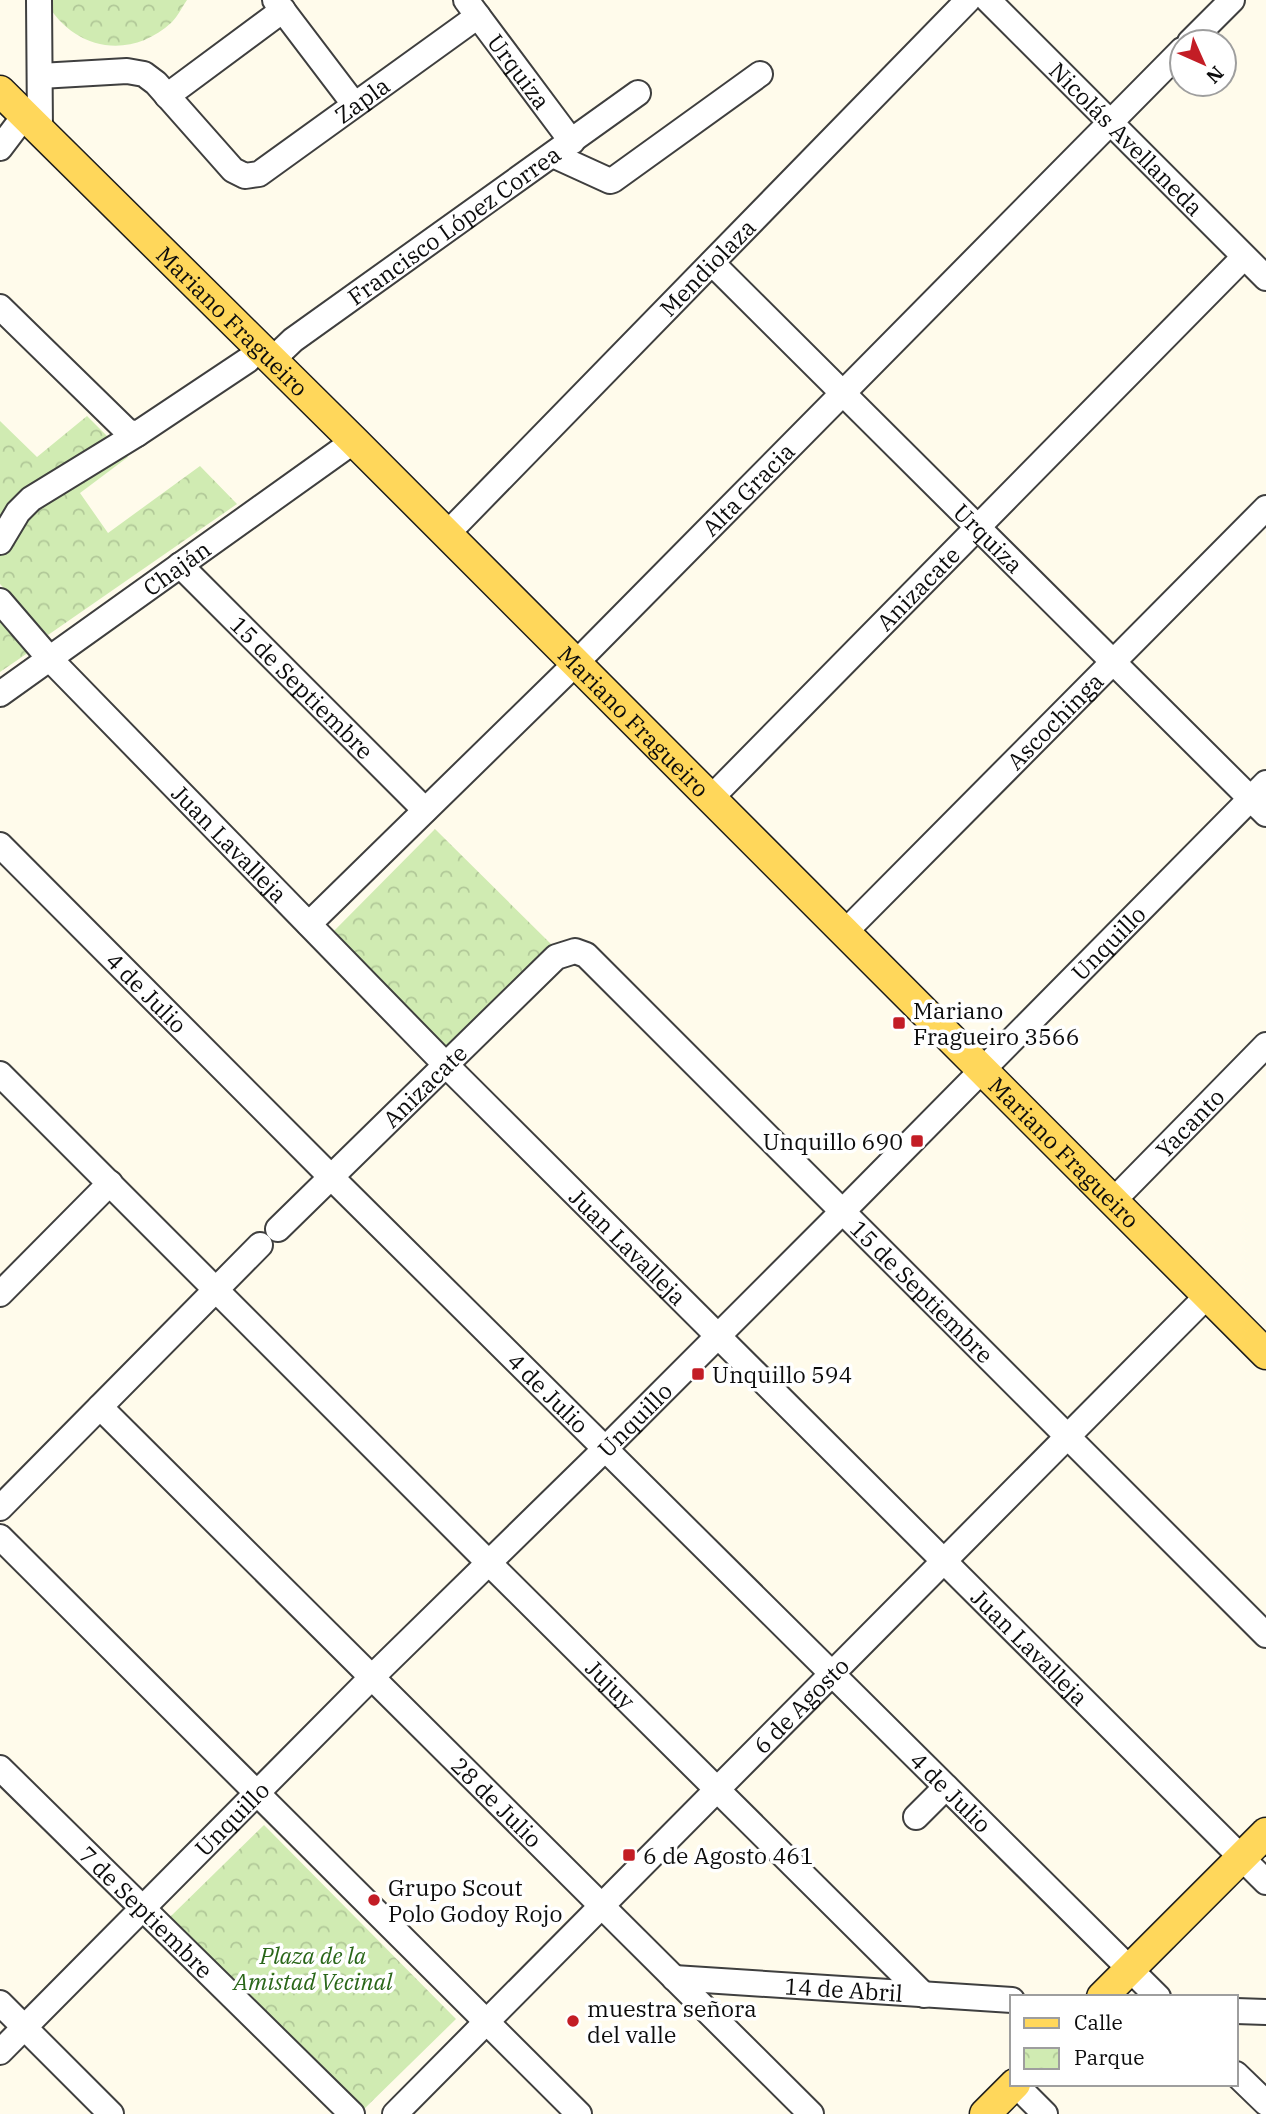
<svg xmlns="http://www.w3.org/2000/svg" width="1266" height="2114" font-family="'IBM Plex Serif',serif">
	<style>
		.park { fill: url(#park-crowns) }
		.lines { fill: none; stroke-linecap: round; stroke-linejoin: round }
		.minor-casing { stroke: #3f3f3f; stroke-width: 28 }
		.major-casing { stroke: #1d1d1d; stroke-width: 33 }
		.minor { stroke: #fff; stroke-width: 24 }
		.major { stroke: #ffd75b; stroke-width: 30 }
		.poi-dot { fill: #c31d25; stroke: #fff; stroke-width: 2.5 }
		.labels { text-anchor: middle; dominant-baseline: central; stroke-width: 7; stroke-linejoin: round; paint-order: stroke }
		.street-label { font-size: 23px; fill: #0c0c0c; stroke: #fff }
		.poi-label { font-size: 23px; fill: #0c0c0c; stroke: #fff; text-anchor: start }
		.park-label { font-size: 23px; font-style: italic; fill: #296619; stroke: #fff }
	</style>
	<defs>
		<pattern id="park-crowns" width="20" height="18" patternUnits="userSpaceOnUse" patternTransform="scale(1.75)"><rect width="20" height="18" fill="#d0ebb2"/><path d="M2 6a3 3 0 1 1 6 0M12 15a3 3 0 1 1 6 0" fill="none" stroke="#b1c898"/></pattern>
	</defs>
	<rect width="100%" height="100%" fill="#fffbeb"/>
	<path class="park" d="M45,0H187C182,7 178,16 172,22C129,62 71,49 45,0Z
		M87,416L128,457L80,493L108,533L200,466L237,504L48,635L0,584V421L37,457Z
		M0,614L32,650L0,672Z
		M435,829L552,945L445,1053L328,937Z
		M264,1825L456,2019L361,2112L170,1917Z"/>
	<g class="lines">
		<defs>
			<g id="minor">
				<path d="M39,0L40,130"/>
				<path d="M275,0L354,104"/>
				<path id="s1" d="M466,0L572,142"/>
				<path id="s2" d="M988,0L1266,278"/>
				<path d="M1190,42L1232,0"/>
				<path id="s3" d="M40,76L127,71L144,74L156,83L233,170L245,176L259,174L478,16"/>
				<path d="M167,96L283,10"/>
				<path d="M0,148L25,115"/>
				<path d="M553,155L610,181L613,180L760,74"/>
				<path id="s4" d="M712,263L1266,814"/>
				<path d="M0,307L127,431L137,434L248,360"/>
				<path id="s5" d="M271,361L293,340L638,93"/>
				<path id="s6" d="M446,535L968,0"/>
				<path d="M0,542L18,512L31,499L137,434"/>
				<path id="s7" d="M180,565L425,810"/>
				<path id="s8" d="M0,601L49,658L445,1064L1266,1882"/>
				<path id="s9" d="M0,694L354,441"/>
				<path id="s10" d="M710,799L1244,257"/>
				<path id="s11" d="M0,845L331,1177L1158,1997"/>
				<path id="s12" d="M309,924L575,664L1182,50"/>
				<path id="s13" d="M844,933L1266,508"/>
				<path id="s14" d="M0,1074L489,1563L924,1995"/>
				<path id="s15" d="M1114,1200L1266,1045"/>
				<path id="s16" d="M278,1229L556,957L575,951L586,955L1266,1635"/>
				<path d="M0,1294L110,1183"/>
				<path id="s17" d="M100,1407L811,2114"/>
				<path d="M0,1508L260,1245"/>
				<path d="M0,1537L579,2114"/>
				<path id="s18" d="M0,1768L352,2114"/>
				<path d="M916,1817L946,1787"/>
				<path id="s19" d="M674,1978L1012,2000"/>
				<path d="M0,2003L111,2114"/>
				<path d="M1236,2011L1266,2012"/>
				<path id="s20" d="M0,2052L371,1678L606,1448L843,1211L1266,783"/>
				<path d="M1236,2074L1266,2103"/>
				<path d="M1015,2084L1045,2114"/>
				<path id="s21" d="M395,2114L1207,1296"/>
			</g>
			<g id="major">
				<path id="s22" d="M0,91L354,441L1266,1354"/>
				<path d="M1102,1997L1266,1833"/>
				<path d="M985,2114L1015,2084"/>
			</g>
		</defs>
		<use href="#minor" class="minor-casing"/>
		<use href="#major" class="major-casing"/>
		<use href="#minor" class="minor"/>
		<use href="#major" class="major"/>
	</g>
	<g class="poi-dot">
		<rect x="892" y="1016" width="14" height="14" rx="3.5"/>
		<rect x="910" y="1134" width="14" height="14" rx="3.5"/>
		<rect x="691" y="1367" width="14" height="14" rx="3.5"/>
		<rect x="622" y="1848" width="14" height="14" rx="3.5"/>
		<circle cx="374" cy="1900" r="7"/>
		<circle cx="573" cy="2021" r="7"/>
	</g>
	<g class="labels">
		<g class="street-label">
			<text stroke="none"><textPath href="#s1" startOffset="89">Urquiza</textPath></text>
			<text stroke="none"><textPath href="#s3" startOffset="390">Zapla</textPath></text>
			<text stroke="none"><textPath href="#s2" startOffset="196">Nicolás Avellaneda</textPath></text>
			<text stroke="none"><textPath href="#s5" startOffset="228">Francisco López Correa</textPath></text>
			<text stroke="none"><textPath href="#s6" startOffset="374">Mendiolaza</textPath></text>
			<text stroke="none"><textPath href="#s22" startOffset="327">Mariano Fragueiro</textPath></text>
			<text stroke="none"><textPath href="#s12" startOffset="618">Alta Gracia</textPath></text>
			<text stroke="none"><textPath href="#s4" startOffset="390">Urquiza</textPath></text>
			<text stroke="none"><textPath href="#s9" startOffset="217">Chaján</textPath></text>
			<text stroke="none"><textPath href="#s10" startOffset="296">Anizacate</textPath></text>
			<text stroke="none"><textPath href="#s7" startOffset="173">15 de Septiembre</textPath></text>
			<text stroke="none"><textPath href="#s13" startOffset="299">Ascochinga</textPath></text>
			<text stroke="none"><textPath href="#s22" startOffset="894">Mariano Fragueiro</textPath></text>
			<text stroke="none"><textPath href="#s8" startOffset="334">Juan Lavalleja</textPath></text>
			<text stroke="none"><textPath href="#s20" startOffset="1568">Unquillo</textPath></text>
			<text stroke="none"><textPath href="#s11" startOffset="208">4 de Julio</textPath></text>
			<text stroke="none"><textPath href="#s16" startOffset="205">Anizacate</textPath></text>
			<text stroke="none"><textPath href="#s15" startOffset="108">Yacanto</textPath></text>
			<text stroke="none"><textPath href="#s22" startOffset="1503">Mariano Fragueiro</textPath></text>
			<text stroke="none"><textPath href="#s8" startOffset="901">Juan Lavalleja</textPath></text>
			<text stroke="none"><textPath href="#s16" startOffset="896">15 de Septiembre</textPath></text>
			<text stroke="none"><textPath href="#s11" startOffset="775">4 de Julio</textPath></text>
			<text stroke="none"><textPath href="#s20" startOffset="896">Unquillo</textPath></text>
			<text stroke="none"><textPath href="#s8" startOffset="1468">Juan Lavalleja</textPath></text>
			<text stroke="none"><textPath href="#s14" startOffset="863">Jujuy</textPath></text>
			<text stroke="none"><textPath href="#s21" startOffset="576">6 de Agosto</textPath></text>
			<text stroke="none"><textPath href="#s11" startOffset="1342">4 de Julio</textPath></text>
			<text stroke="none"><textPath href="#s17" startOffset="560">28 de Julio</textPath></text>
			<text stroke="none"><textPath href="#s20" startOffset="329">Unquillo</textPath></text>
			<text stroke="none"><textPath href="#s18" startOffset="205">7 de Septiembre</textPath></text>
			<text stroke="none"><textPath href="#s19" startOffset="170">14 de Abril</textPath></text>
		</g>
		<g class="poi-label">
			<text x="913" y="1010">Mariano<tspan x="913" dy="26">Fragueiro 3566</tspan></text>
			<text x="903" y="1141" text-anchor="end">Unquillo 690</text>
			<text x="712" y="1374">Unquillo 594</text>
			<text x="643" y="1855">6 de Agosto 461</text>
			<text x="388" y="1887">Grupo Scout<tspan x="388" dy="26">Polo Godoy Rojo</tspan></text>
			<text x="587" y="2008">muestra señora<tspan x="587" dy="26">del valle</tspan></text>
		</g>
		<g class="park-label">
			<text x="313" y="1955">Plaza de la<tspan x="313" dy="26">Amistad Vecinal</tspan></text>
		</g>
	</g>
	<rect x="1010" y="1995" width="228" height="91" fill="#ffffff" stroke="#9e9e9e" stroke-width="2"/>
	<rect x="1024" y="2018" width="35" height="10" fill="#ffd75b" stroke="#9e9e9e" stroke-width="2"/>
	<text x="1074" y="2030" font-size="21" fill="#0c0c0c">Calle</text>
	<rect x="1024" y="2048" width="35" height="21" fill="url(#park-crowns)" stroke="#9e9e9e" stroke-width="2"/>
	<text x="1074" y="2065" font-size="21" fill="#0c0c0c">Parque</text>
	<g transform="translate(1203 63) rotate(135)"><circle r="33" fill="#ffffff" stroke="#9e9e9e" stroke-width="2"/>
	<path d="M0-5L12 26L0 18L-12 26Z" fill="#c31d25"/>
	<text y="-10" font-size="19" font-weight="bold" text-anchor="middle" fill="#0c0c0c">N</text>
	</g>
</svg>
